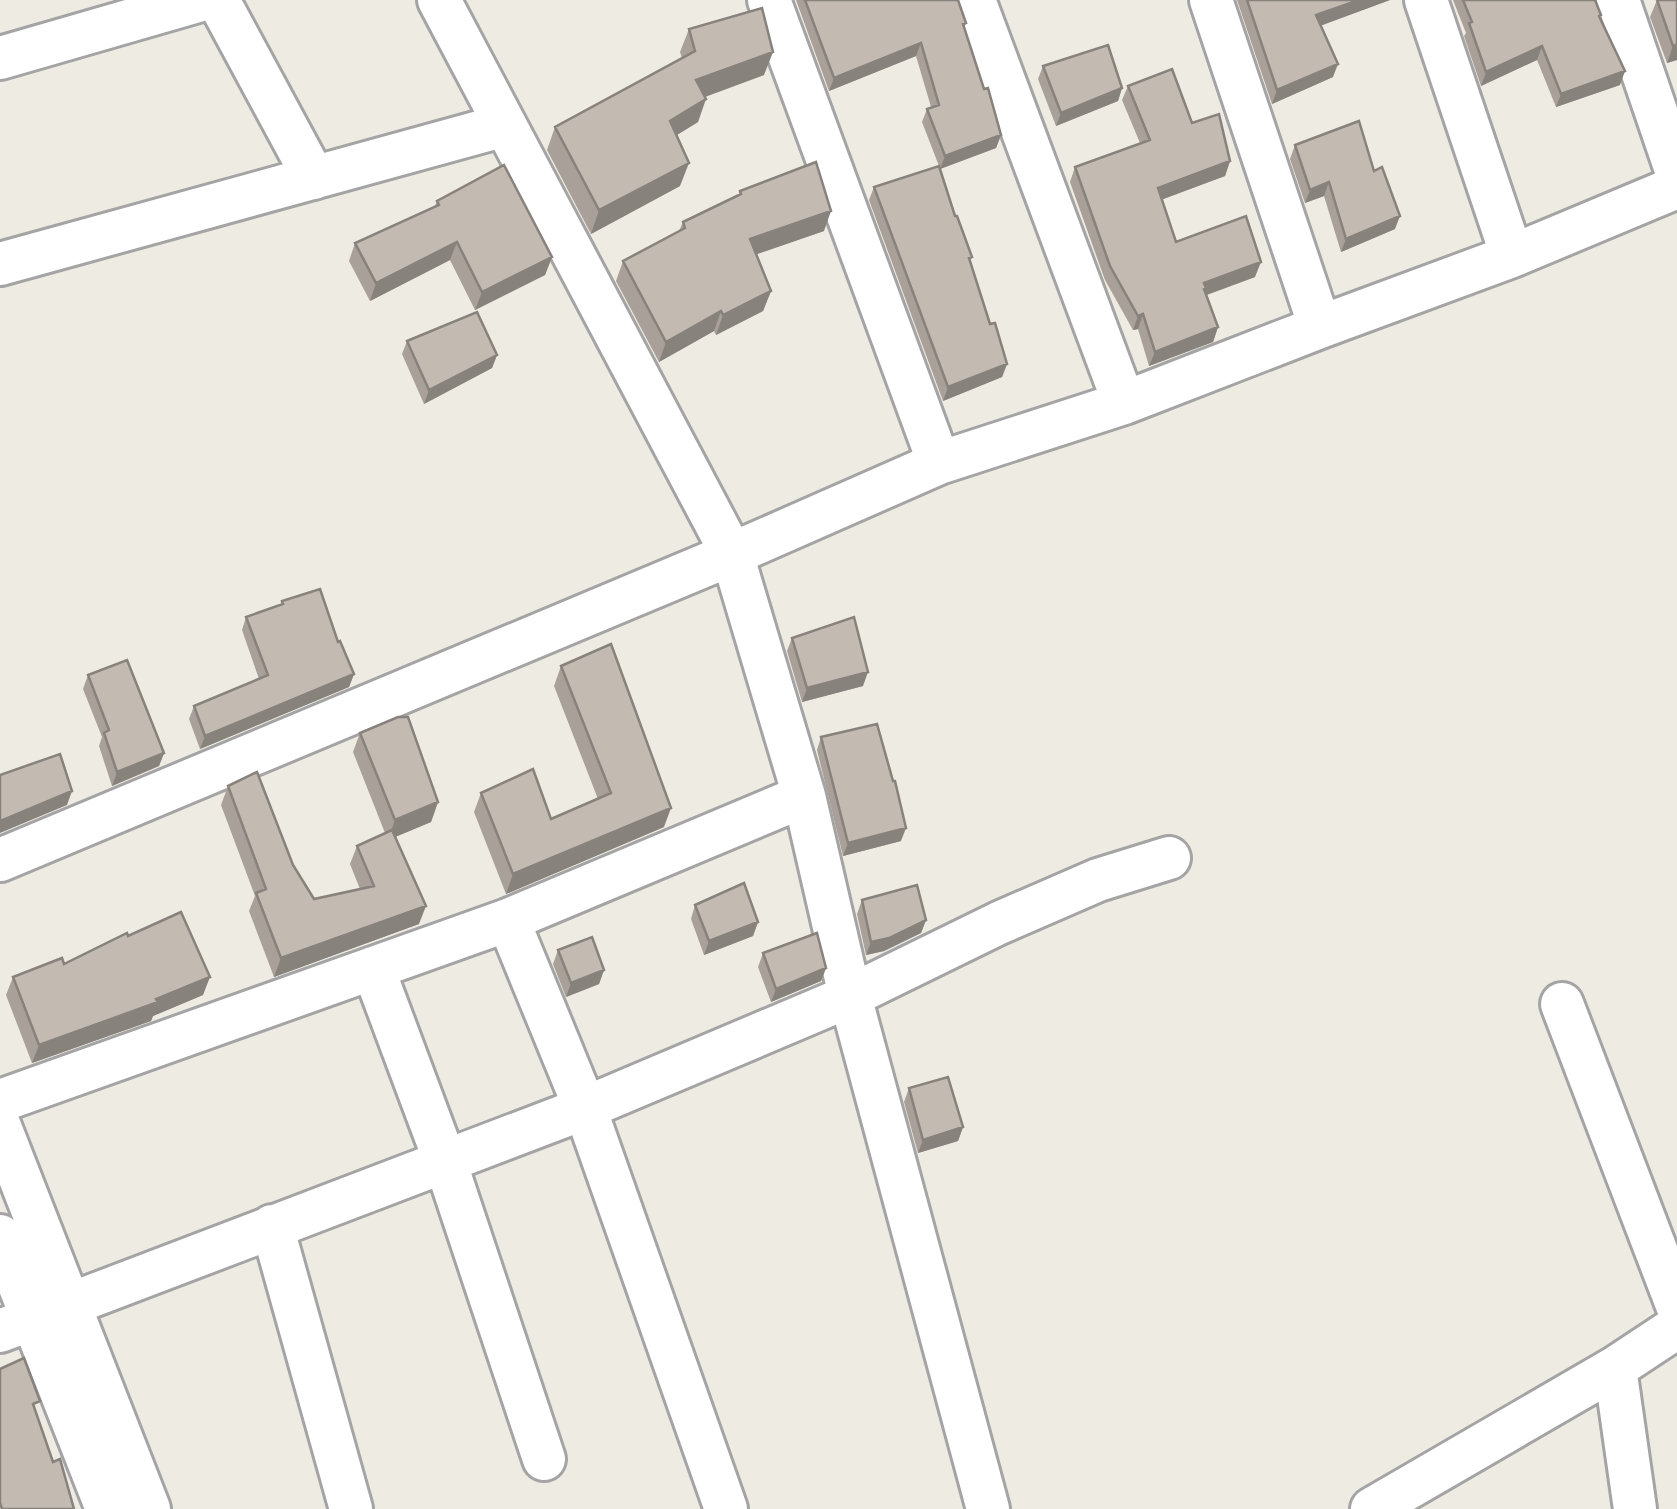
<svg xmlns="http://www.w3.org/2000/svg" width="1677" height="1509" font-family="'IBM Plex Sans',sans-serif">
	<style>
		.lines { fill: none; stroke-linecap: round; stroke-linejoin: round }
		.minor-casing { stroke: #a4a4a4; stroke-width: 48 }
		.minor { stroke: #fff; stroke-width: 42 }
		.wall { fill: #a8a099 }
		.shaded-wall { fill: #88827d }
		.building { fill: #c3bab2; stroke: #88827d; stroke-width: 2.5 }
	</style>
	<rect width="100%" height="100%" fill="#eeebe3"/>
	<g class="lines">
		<defs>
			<path id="minor" d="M218,0L314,178
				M439,0L732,554L804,796L850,996L988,1509
				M769,0L939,463
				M974,0L1124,403
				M1211,0L1320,327
				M1426,0L1512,256
				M1618,0L1677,173
				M0,58L201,0
				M0,264L505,125
				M0,860L732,554L939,463L1124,403L1320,327L1512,256L1677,187
				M508,920L585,1108L726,1509
				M373,968L445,1161L544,1459
				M1562,1004L1677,1305
				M0,1101L508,920L804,796
				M0,1127L149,1509
				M272,1226L351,1509
				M0,1236L107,1509
				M0,1331L585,1108L850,996L999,923L1098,880L1169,858
				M1615,1368L1635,1509
				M1372,1509L1615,1368L1677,1327"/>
		</defs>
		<use href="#minor" class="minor-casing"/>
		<use href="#minor" class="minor"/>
	</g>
	<path class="wall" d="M796,0H958L966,23L964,28L984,89L1001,135L996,148L940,169L955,216L972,257L970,261L990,324L1007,364L1002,377L943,401L869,200L874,187L939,166L922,122L927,109L931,107L916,56L829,91Z
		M1237,0H1390L1321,25L1333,77L1272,104Z
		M1453,0H1595L1620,85L1556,107L1537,60L1481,86L1464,36L1466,33Z
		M1657,0L1677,60L1667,63L1650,17Z
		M689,29L764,75L705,97L698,122L677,135L680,186L591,234L547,150L555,127L682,58L680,52Z
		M1043,66L1122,88L1118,101L1056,126L1038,79Z
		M1128,86L1192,123L1230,161L1225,176L1162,199L1176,242L1255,277L1207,295L1218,327L1213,342L1149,366L1138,329L1133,330L1105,280L1070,182L1075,167L1140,143L1122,100Z
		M1295,145L1374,171L1395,229L1341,252L1324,196L1305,203L1290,159Z
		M740,191L824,231L756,254L771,291L763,311L716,335L714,331L659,362L616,281L623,261L679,231L683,222L738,196Z
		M437,201L552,257L545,275L475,310L450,260L370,301L349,261L355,243L435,206Z
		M407,341L497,355L492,368L424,404L402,354Z
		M282,601L338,642L354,674L349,687L200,749L189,719L194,706L259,679L242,630L246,617L280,604Z
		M792,638L863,686L802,702L787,651Z
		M561,666L664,827L506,894L474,812L481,793L551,819L598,799L554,686Z
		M88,675L164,753L159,766L112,786L99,746L102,737L83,689Z
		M360,733L438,802L431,822L395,837L419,924L274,977L249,911L255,896L221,805L228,786L293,865L314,899L360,889L350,864L357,846L385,833L353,752Z
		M821,737L901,841L843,856L817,750Z
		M862,900L926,920L921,933L884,951L866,955L857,914Z
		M695,905L758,922L753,936L704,955L691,919Z
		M128,936L203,995L153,1016L151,1021L32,1063L6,995L13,977L64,964Z
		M558,950L604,970L599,984L566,997L553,964Z
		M763,953L826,968L821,981L771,1002L758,967Z
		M909,1088L963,1127L958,1141L918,1153L904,1102Z"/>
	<path class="shaded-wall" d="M1359,0H1390L1312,29L1316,15Z
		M921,43L916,56L829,91L834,78Z
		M1677,44V60L1667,63L1673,46Z
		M1542,46L1537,60L1481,86L1486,72Z
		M773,52L764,75L688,103L696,80Z
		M1338,64L1333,77L1272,104L1277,90Z
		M1625,71L1620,85L1556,107L1561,94Z
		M1122,88L1118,101L1056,126L1061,113Z
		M706,99L698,122L662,144L670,121Z
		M1001,135L996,148L940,169L945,156Z
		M1230,161L1225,176L1153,203L1158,188Z
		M689,163L680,186L591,234L599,210Z
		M1329,182L1324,196L1305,203L1310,190Z
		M831,211L824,231L743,259L750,239Z
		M1400,216L1395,229L1341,252L1346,239Z
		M457,242L450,260L370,301L376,283Z
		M552,257L545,275L475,310L482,292Z
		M1261,262L1255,277L1203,296L1204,283Z
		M771,291L763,311L716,335L723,315Z
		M721,311L714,331L659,362L666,342Z
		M1143,314L1138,329L1133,330L1138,316Z
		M1218,327L1213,342L1149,366L1155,352Z
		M497,355L492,368L424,404L429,390Z
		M1007,364L1002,377L943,401L948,387Z
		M868,672L863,686L802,702L807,688Z
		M354,674L349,687L200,749L205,736Z
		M164,753L159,766L112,786L117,772Z
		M72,791L67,805L0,833V821Z
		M438,802L431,822L388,840L395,820Z
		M671,808L664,827L506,894L513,874Z
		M906,828L901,841L843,856L848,843Z
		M426,906L419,924L274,977L281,958Z
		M926,920L921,933L884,951L866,955L871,942Z
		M758,922L753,936L704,955L709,941Z
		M826,968L821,981L771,1002L776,989Z
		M604,970L599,984L566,997L571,983Z
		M210,977L203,995L153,1016L151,1021L32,1063L39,1045Z
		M963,1127L958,1141L918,1153L923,1140Z"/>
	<path class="building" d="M805,0H958L966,23L963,24L984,89L988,88L1001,135L945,156L927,109L939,105L921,43L834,78Z
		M1247,0H1359L1316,15L1338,64L1277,90Z
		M1463,0H1595L1601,15L1599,16L1625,71L1561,94L1542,46L1486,72L1469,23L1472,22Z
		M1657,0H1677V44L1673,46Z
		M762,8L773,52L696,80L706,99L670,121L689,163L599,210L555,127L695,51L689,29Z
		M1108,45L1122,88L1061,113L1043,66Z
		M1172,69L1192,123L1219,114L1230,161L1158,188L1176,242L1246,216L1261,262L1204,283L1206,288L1204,289L1218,327L1155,352L1143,314L1138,316L1110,266L1075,167L1150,140L1128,86Z
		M1359,121L1374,171L1382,167L1400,216L1346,239L1329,182L1310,190L1295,145Z
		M816,162L831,211L750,239L771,291L723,315L721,311L666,342L623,261L685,228L683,222L741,194L740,191Z
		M504,165L552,257L482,292L457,242L376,283L355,243L439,205L437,201Z
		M939,166L955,216H957L972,257L969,258L990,324L995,323L1007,364L948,387L874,187Z
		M477,312L497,355L429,390L407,341Z
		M320,589L338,642L340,641L354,674L205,736L194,706L268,675L246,617L283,604L282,601Z
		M854,617L868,672L807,688L792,638Z
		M611,644L671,808L513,874L481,793L533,769L551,819L611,793L561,666Z
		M127,660L164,753L117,772L104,733L109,730L88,675Z
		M398,717H408L438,802L395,820L360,733Z
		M877,724L893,781H895L906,828L848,843L821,737Z
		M60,754L72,791L0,821V775Z
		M257,772L293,865L314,899L374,886L357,846L392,830L426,906L281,958L256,893L266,889L228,786Z
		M744,883L758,922L709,941L695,905Z
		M917,885L926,920L889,938L871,942L862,900Z
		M181,912L210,977L156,999L158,1002L39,1045L13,977L62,958L64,964L127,933L128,936Z
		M817,933L826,968L776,989L763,953Z
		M592,937L604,970L571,983L558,950Z
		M948,1077L963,1127L923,1140L909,1088Z
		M24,1358L40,1401L33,1404L53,1462L60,1459L74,1509H2L0,1503V1369Z"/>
</svg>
